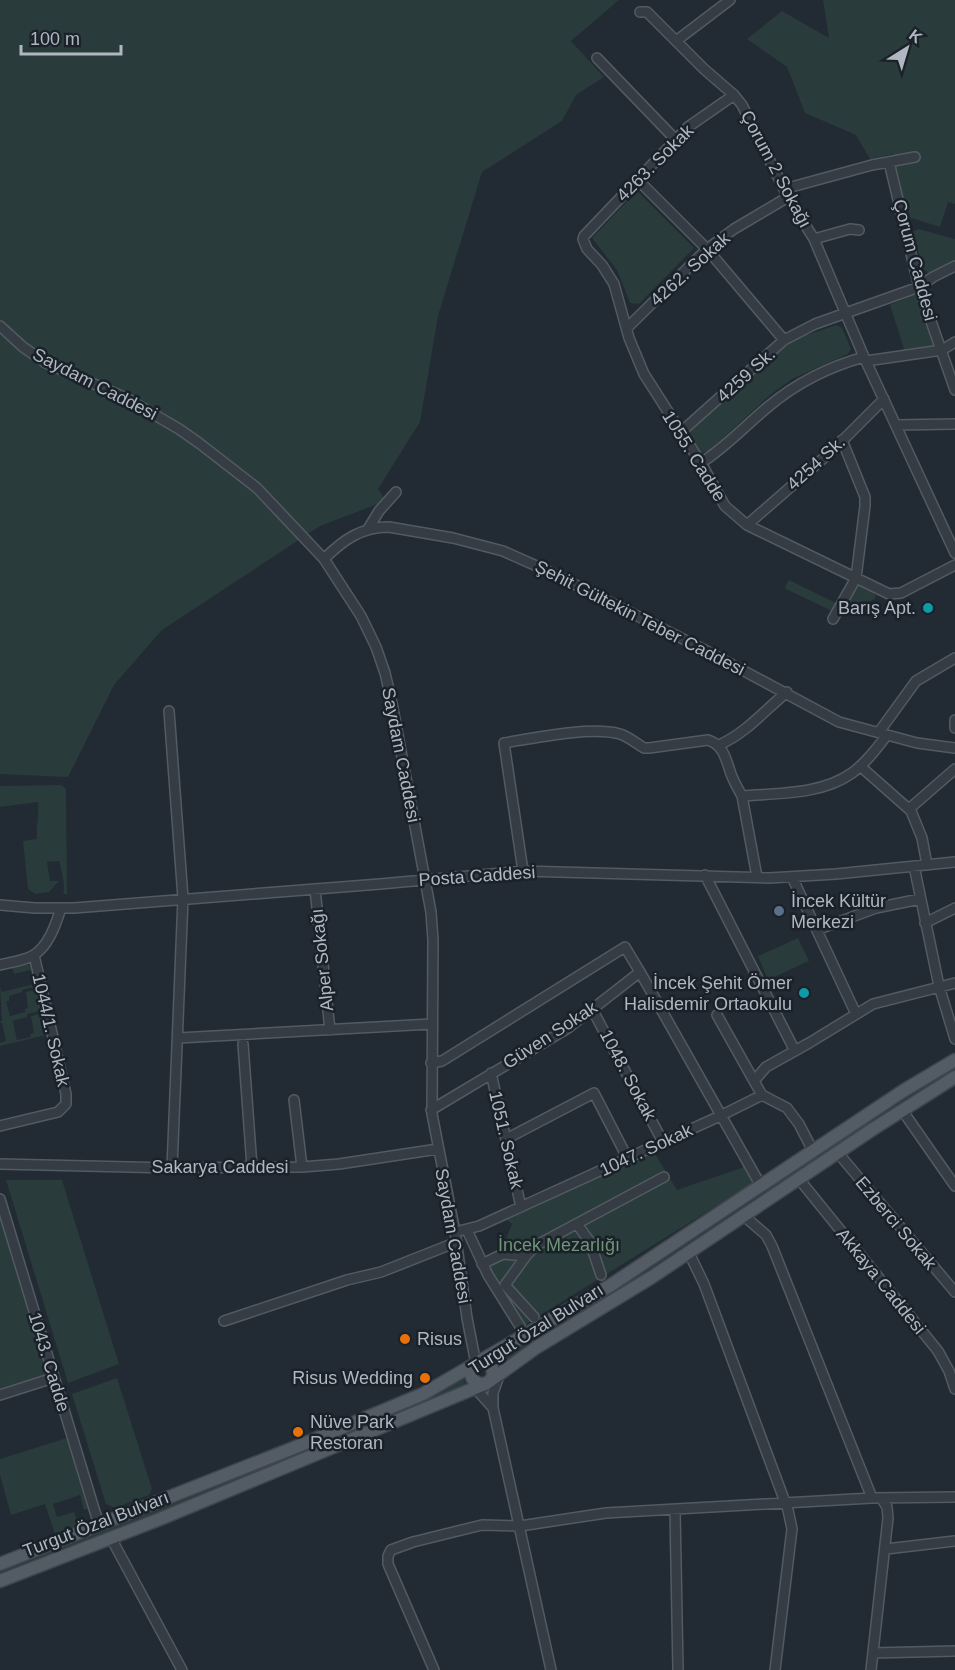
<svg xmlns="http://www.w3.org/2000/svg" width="955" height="1670" font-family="Helvetica,sans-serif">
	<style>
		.green { fill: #293b3a }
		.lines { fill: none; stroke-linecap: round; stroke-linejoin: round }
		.minor-casing { stroke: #525a62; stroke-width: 12 }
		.major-casing { stroke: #3e454e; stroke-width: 15 }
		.minor { stroke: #353c44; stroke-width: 9 }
		.major { stroke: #535b64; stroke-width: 12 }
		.culture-dot { fill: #0f9aa8; stroke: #1a2129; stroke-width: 2 }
		.service-dot { fill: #5c6f8a; stroke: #1a2129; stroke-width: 2 }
		.food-dot { fill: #e8710a; stroke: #1a2129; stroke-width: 2 }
		.labels { text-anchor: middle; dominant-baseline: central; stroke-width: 5; stroke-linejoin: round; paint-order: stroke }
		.street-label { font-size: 18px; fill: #afb7c1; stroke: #1a2129 }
		.poi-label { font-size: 18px; fill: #afb7c1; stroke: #1a2129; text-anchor: end }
		.park-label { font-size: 18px; fill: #709477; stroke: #1a2129 }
	</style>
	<rect width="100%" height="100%" fill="#222a33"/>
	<path class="green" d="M0,0H619L571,41L604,77L576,95L562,121L482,172L438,316L420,422L378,489L386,501L320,526L162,630L114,685L68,777L0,774Z
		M823,0H955V204L948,202L940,227L908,217L893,154L870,159L856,135L805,113L787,67L747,39L782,11L829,38Z
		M637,191L694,248L639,304L630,303L617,270L592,238Z
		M919,229L955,239V261L930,273L924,270L912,232Z
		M917,294L935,346L905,352L890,305Z
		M837,325L842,328L851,349L848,354L792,379L770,395L709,451L702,453L687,435L690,428L783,348L795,339Z
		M789,580L838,604L835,610L832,611L786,589L785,587Z
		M857,584L875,594L876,598L849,615H841Z
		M61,785L66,789L67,894H63C66,886 61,869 59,861L47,862L50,881H59L49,892L35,894L28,889L23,841L37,839C36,825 39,817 38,802L0,807V786Z
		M798,938L809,961L768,980L758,956Z
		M25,962L32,967L37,986L22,990V992L9,996V1001H6L10,1016L25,1012V1009L28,1008L26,992L38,989L44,1010L27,1014V1017L13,1021L17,1040L31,1037L30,1034L34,1033L31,1016L44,1013L50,1034L0,1046V1043L6,1041L2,1023H0L2,1020L0,987L2,992L34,984L31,970L14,974L11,965Z
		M955,1065V1070L925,1088L642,1278L503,1365L497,1356C561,1327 619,1287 677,1249C770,1187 861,1124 955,1065Z
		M653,1150L677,1190L744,1167L755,1182L523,1326L487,1265L510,1255L504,1244L512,1224L507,1220L509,1215Z
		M6,1180H62L119,1364L68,1383Z
		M0,1219L48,1369L44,1378L0,1391Z
		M462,1376L467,1387L228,1484L0,1575V1570L400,1410L438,1393Z
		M117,1378L152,1489L149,1495L115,1508L106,1504L72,1394Z
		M67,1438L88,1509L84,1510L80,1495L53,1504L57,1517L74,1512L77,1520L82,1519L83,1523L55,1534L45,1504L11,1515L0,1475V1459Z"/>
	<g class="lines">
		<defs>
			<path id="minor" d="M640,12H647L704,69L734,95L742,105L788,197L814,239L864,357L955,553
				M676,41L730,0
				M597,58L675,139
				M734,95L688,127L584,236L583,239L587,249L602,265L614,284L629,338L644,374L701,463L725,506L747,525L889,594L901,593L955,565
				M889,162L919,287L955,390
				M638,180L707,249L784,340
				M784,189L872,165L915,157
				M814,239L850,229L859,230
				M0,326L23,347L46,363L126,398L179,429L199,443L257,488L324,559L361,616L376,647L385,673L392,703L431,912L433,940L432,1114L455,1232L467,1318L476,1364
				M627,328L707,249L734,229L788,197
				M866,361L942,350L955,342
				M896,425L955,424
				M681,432L784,340L815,324L919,287L933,277L955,266
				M701,463C726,447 746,425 769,406C798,382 828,367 864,357
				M747,525L834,449L884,399
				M368,529L379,511L396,492
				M324,559C343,540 361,527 389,527L453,538L503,551L550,572L703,649L839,722L917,743L955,748
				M833,619L856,578L865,506V497L842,440
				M169,711L183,898L172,1168
				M955,720V728
				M879,732L916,681L955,658
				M719,745C746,733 764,711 787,692
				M860,766L911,811L922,838L927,865
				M742,796L757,877
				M909,809L955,769
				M914,866L939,986L955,1039
				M523,871L504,743C534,738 590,726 620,734C629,737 636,743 644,748H649L708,740C724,745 726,760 731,774C734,782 738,789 742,796C778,793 821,795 852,773C866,763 877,748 887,735
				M705,875L795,1051
				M792,877L856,1014
				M315,889L330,1030
				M0,905L35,908H74L380,884L523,871L769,878L836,874L955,862
				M925,923L955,908
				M817,930L876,908L920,899
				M0,965C10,962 23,961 32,956C48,948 56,924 61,908
				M592,1009L663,1142
				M717,1015L754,1081
				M178,1038L431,1024
				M243,1044L252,1167
				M431,1063L442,1061L625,947L640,972
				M491,1073L521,1207
				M762,1095L754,1081L766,1067L809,1043L873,1004L955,983
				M294,1100L302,1167
				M431,1110L568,1028L640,972L761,1186
				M902,1110L955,1186
				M0,1126L58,1112L66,1104V1094L34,955
				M506,1139L594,1093L628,1159
				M838,1153L955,1292
				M0,1164L172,1168L302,1167L339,1164L438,1149
				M799,1179L938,1351L949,1371L955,1389
				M0,1199L99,1525
				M744,1216L766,1235L772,1246L872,1498
				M577,1224L590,1242L601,1275
				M467,1230L488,1275L526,1336
				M455,1232L479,1226L720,1116L762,1095L787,1108L799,1124L813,1151
				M689,1253L704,1284L788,1510L792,1529L775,1670
				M482,1264L503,1254L526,1256
				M534,1317L505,1285L526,1256L535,1246L664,1177
				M224,1321L347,1280L381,1272L457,1242
				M499,1376L493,1393V1408L551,1670
				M476,1389L493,1408
				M0,1395L53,1378
				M675,1510L678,1670
				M111,1538L182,1670
				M886,1549L955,1541
				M873,1653L955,1651
				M434,1670L388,1564V1556L391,1550L413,1542L482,1525L520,1526L606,1513L872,1498L955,1497
				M871,1670L888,1518L887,1507L882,1499"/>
			<path id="major" d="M471 1373a11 11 0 1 1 22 0a11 11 0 1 1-22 0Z
				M0,1564L296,1447L423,1394L611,1285L903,1091L955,1060
				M0,1581L160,1519L487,1383L537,1347L652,1277L873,1129L955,1077"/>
		</defs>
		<use href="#minor" class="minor-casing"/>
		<use href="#major" class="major-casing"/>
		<use href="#minor" class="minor"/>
		<use href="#major" class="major"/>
	</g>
	<g class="culture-dot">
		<circle cx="928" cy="608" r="6"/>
		<circle cx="804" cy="993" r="6"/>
	</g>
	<circle class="service-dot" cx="779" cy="911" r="6"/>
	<g class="food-dot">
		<circle cx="405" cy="1339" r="6"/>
		<circle cx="425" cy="1378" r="6"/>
		<circle cx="298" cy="1432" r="6"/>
	</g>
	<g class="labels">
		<g class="street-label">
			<text transform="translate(655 163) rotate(-45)">4263. Sokak</text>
			<text transform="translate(776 169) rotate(62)">Çorum 2 Sokağı</text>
			<text transform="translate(915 260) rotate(75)">Çorum Caddesi</text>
			<text transform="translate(690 269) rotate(-42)">4262. Sokak</text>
			<text transform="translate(746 375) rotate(-42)">4259 Sk.</text>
			<text transform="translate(95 384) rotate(27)">Saydam Caddesi</text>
			<text transform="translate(694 456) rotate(58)">1055. Cadde</text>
			<text transform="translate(816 463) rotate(-42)">4254 Sk.</text>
			<text transform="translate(640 618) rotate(27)">Şehit Gültekin Teber Caddesi</text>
			<text transform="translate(401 755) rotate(79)">Saydam Caddesi</text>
			<text transform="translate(477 876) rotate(-4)">Posta Caddesi</text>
			<text transform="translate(322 960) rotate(-96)">Alper Sokağı</text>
			<text transform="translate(51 1030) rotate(77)">1044/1. Sokak</text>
			<text transform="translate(550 1035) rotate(-33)">Güven Sokak</text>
			<text transform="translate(628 1075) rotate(62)">1048. Sokak</text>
			<text transform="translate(506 1140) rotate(77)">1051. Sokak</text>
			<text transform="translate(646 1150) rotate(-25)">1047. Sokak</text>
			<text x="220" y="1167">Sakarya Caddesi</text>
			<text transform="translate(896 1223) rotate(50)">Ezberci Sokak</text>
			<text transform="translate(453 1236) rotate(80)">Saydam Caddesi</text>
			<text transform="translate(881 1281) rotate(51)">Akkaya Caddesi</text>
			<text transform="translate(536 1329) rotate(-32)">Turgut Özal Bulvarı</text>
			<text transform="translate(49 1362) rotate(73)">1043. Cadde</text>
			<text transform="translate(96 1524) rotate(-21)">Turgut Özal Bulvarı</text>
		</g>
		<g class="poi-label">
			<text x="916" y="608">Barış Apt.</text>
			<text x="791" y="901" text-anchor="start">İncek Kültür<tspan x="791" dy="21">Merkezi</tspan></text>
			<text x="792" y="983">İncek Şehit Ömer<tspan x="792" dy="21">Halisdemir Ortaokulu</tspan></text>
			<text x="417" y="1339" text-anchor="start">Risus</text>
			<text x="413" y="1378">Risus Wedding</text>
			<text x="310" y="1422" text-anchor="start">Nüve Park<tspan x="310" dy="21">Restoran</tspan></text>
		</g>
		<g class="park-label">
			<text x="559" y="1245">İncek Mezarlığı</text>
		</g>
	</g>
	<g transform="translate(907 48) rotate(37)" stroke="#1a2129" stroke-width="4.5" paint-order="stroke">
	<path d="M0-4.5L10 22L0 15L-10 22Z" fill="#afb7c1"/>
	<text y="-9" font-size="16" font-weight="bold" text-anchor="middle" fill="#afb7c1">K</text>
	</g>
	<path d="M21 45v9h100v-9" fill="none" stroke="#afb7c1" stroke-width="3"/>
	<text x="30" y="45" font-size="18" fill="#afb7c1" stroke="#1a2129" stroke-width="4.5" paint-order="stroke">100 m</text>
</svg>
